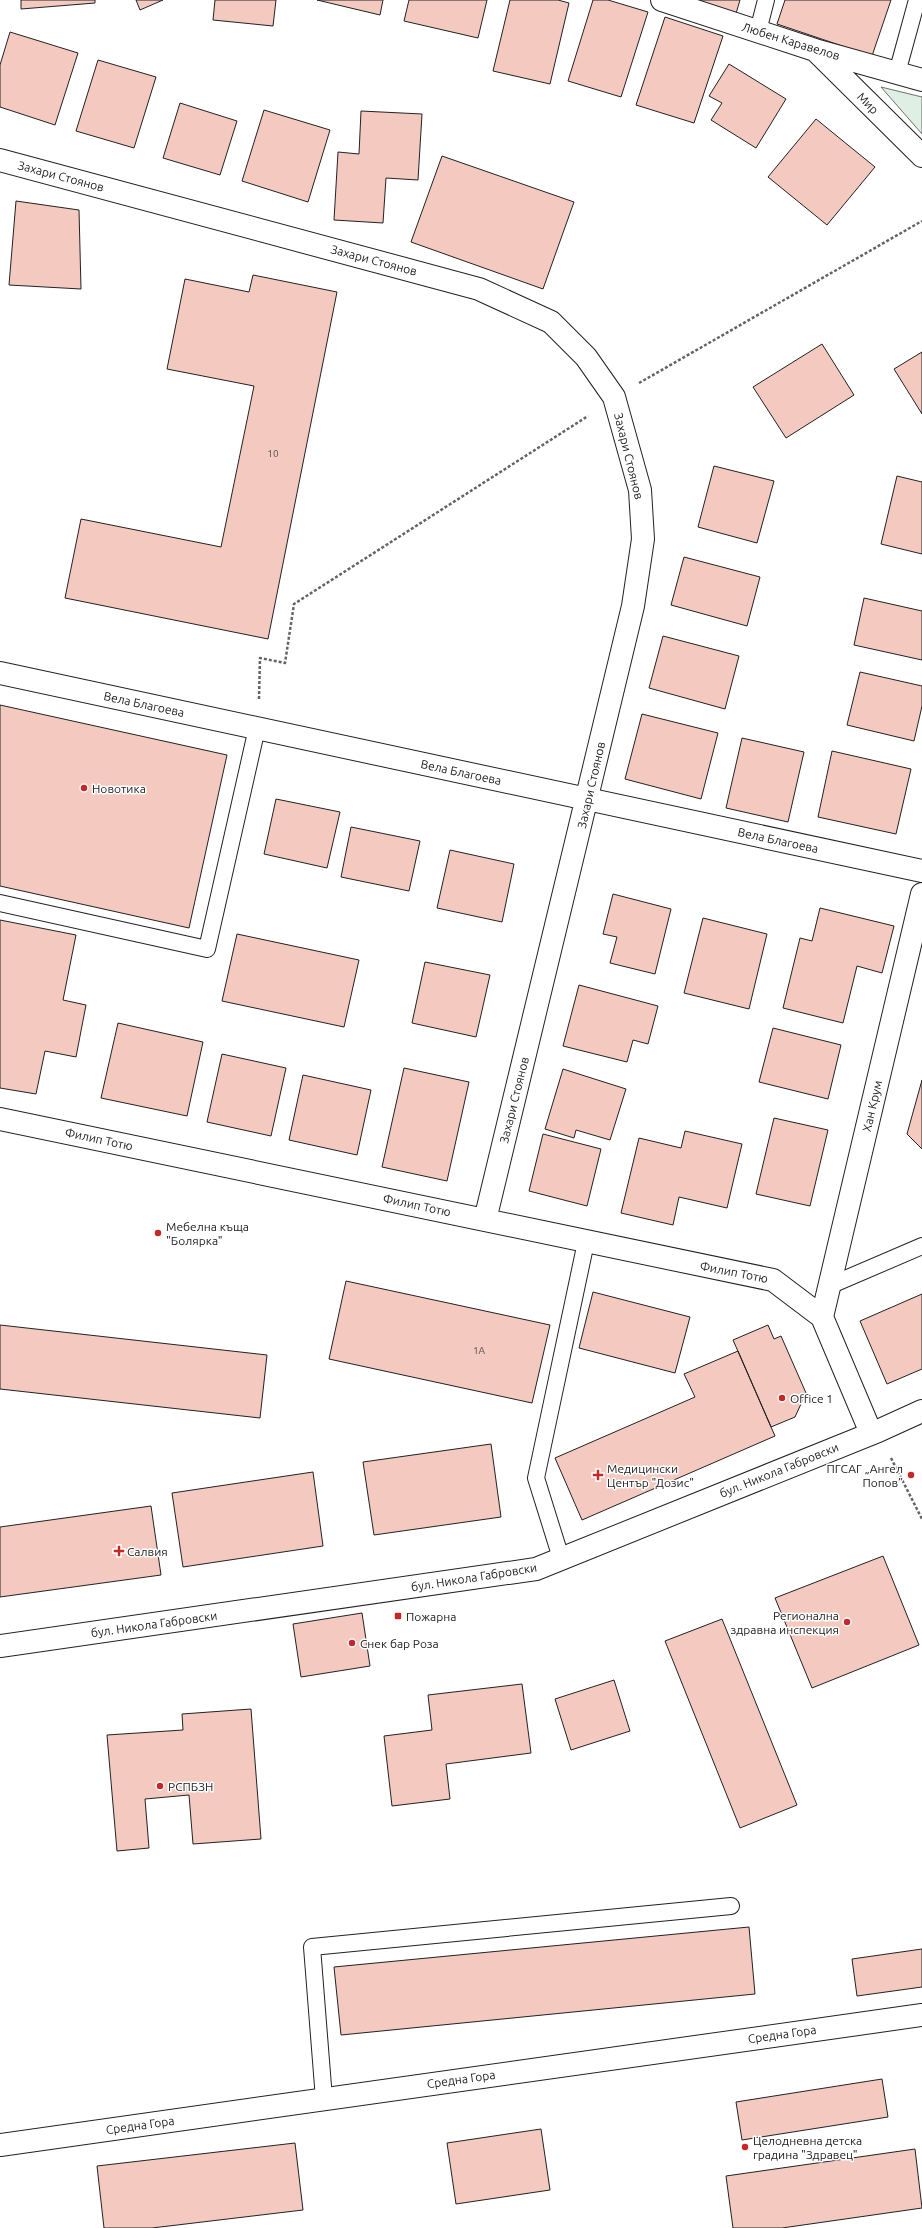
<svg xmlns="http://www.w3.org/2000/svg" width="922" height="2228" font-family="Ubuntu,sans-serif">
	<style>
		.green { fill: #e0efe3; stroke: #6f6f6f }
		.building { fill: #f3c9c0; stroke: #222 }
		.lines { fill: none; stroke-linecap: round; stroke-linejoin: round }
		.lane-casing { stroke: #222; stroke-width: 18 }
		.street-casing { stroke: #222; stroke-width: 24 }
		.secondary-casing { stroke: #222; stroke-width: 24 }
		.path { stroke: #646464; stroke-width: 2.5; stroke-dasharray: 3 2; stroke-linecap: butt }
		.lane { stroke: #fff; stroke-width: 16 }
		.street { stroke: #fff; stroke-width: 22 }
		.secondary { stroke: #fff; stroke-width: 22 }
		.poi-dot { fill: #c62828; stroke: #fff; stroke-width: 1.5 }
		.labels { text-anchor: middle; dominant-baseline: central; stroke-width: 3; stroke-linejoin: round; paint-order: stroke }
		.number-label { font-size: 10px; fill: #564c4a }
		.street-label { font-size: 12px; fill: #222; stroke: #fff }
		.poi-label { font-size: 12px; fill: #222; stroke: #fff; text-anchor: start }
	</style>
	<rect width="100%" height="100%" fill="#fff"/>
	<path class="green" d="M881,87L922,97V134Z"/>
	<path class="building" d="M21,0H95V3L21,9Z
		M136,0H163L140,10Z
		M215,0H276L273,26L213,20Z
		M317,0H383L380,15Z
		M409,0H487L478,38L404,21Z
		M510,0H558L569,3L550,84L493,71Z
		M593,0H608L648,12L621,97L568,81Z
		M681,0H740L735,17Z
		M785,0H891L872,56L777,24Z
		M665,17L723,36L694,123L636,105Z
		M10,32L78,53L55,125L0,107V65Z
		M98,60L156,77L134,148L76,131Z
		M729,64L786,99L756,148L711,120L722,103L709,96Z
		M180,103L237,121L220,175L163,158Z
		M264,110L330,130L308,202L242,181Z
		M361,111L422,114L418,180L386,178L383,223L334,220L338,152L359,154Z
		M816,119L875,167L827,225L768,177Z
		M442,156L574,202L543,289L411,242Z
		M16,201L79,210L81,289L9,285Z
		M253,275L337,292L268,639L65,598L81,519L221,547L254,386L167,369L185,279L249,292Z
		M822,344L854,395L786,438L753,387Z
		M922,352V414L894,369Z
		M714,466L774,481L757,543L698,527Z
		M897,476L922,482V554L881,544Z
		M684,557L760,577L747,626L671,605Z
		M864,598L922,611V660L854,645Z
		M663,636L739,656L725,709L649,688Z
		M860,672L922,686V706L914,741L847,725Z
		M0,705L227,755L189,928L0,886Z
		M642,714L718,733L701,799L625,779Z
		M742,738L804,752L788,822L726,808Z
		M832,751L911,769L896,834L818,817Z
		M276,799L340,812L327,868L264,854Z
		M351,827L420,841L409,891L341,877Z
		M450,850L514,864L502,922L437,908Z
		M613,894L671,909L655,974L610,963L617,937L603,934Z
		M820,908L894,926L882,973L857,966L843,1023L783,1008L800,938L812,941Z
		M703,918L767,934L749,1009L684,993Z
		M0,920L76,935L63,1000L86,1005L76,1057L45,1051L36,1094L0,1088Z
		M237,934L359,960L344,1027L222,1001Z
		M425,962L490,975L476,1037L412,1023Z
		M579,985L658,1006L648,1044L633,1040L627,1062L563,1046Z
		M118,1023L203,1042L187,1116L101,1098Z
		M773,1028L841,1045L828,1099L759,1082Z
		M222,1054L286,1068L271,1136L207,1122Z
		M404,1068L469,1082L447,1181L382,1167Z
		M563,1069L626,1089L610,1140L576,1130L574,1138L545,1129Z
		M303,1075L371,1090L357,1155L289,1140Z
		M922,1080V1149L907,1134Z
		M774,1118L828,1130L810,1206L756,1194Z
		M685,1131L742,1144L727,1208L679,1197L673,1225L621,1213L639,1138L681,1148Z
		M543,1134L601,1149L587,1206L529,1191Z
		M346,1281L550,1325L532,1403L329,1359Z
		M593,1292L690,1317L675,1373L579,1348Z
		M922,1294V1369L887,1384L860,1321Z
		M0,1325L267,1355L260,1418L0,1389Z
		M768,1325L774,1339L781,1336L806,1393L795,1417L771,1427L733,1340Z
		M738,1351L775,1436L582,1520L555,1458L695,1397L684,1374Z
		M491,1444L501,1517L374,1535L363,1462Z
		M313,1472L323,1546L183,1567L172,1493Z
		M151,1506L161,1575L0,1597V1527Z
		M883,1556L919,1645L812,1688L775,1598Z
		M362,1613L370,1666L301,1677L293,1624Z
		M722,1619L797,1805L740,1828L665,1641Z
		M614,1680L630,1731L571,1750L555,1699Z
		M522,1684L531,1753L446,1764L450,1799L392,1806L384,1736L432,1730L428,1695Z
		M251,1709L261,1839L193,1844L189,1795L145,1799L149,1848L117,1851L107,1735L183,1730L182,1714Z
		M749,1927L755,1994L341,2035L334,1967Z
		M922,1949V1987L857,1996L852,1959Z
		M882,2079L888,2117L742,2140L736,2102Z
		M541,2129L550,2190L456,2204L447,2143Z
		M295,2143L303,2210L152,2228H104L97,2166Z
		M915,2149L922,2208L782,2228H733L726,2176Z"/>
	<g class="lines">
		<defs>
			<path id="lane" d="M758,31L766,0
				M897,73L917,0
				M0,903L207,949L257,728
				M829,1286L922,1246
				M561,1558L536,1478L586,1242
				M324,2099L312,1947L731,1906"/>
			<path id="street" d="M662,0L815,50L922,80
				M816,51L922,156
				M0,160L479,289L551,322L586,357L614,397L640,490L643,539L633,606L485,1220
				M0,673L922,871
				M0,1119L773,1280L822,1317L871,1433
				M822,1317L922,894
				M0,2145L922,2015"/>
			<path id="secondary" d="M0,1646L536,1569L878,1431L922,1411"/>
		</defs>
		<use href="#lane" class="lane-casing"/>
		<use href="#street" class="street-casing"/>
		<use href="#secondary" class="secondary-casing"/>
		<path class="path" d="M639,383L922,221
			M259,699L260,658L285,663L294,604L588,416
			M891,1458L922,1519"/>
		<use href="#lane" class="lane"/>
		<use href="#street" class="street"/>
		<use href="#secondary" class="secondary"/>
	</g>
	<g class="poi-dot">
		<circle cx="84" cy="788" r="4"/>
		<circle cx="158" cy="1233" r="4"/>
		<circle cx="782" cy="1398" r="4"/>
		<path d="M596 1469h4v4h4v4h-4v4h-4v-4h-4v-4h4z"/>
		<circle cx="911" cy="1475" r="4"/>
		<path d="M117 1545h4v4h4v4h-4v4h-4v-4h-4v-4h4z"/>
		<rect x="394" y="1612" width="8" height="8" rx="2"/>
		<circle cx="847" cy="1622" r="4"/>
		<circle cx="352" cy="1643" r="4"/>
		<circle cx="160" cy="1786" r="4"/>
		<circle cx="745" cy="2147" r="4"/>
	</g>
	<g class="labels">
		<g class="number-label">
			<text x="273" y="453">10</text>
			<text x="479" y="1350">1А</text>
		</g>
		<g class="street-label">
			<text transform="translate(791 41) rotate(17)">Любен Каравелов</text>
			<text transform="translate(868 103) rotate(45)">Мир</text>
			<text transform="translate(61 176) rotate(15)">Захари Стоянов</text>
			<text transform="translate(374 260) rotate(15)">Захари Стоянов</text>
			<text transform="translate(629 456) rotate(76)">Захари Стоянов</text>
			<text transform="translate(144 704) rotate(12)">Вела Благоева</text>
			<text transform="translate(461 772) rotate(12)">Вела Благоева</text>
			<text transform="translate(591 785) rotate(-77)">Захари Стоянов</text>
			<text transform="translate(778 840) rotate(12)">Вела Благоева</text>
			<text transform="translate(514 1100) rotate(-76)">Захари Стоянов</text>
			<text transform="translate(872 1106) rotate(-77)">Хан Крум</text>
			<text transform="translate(99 1139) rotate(12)">Филип Тотю</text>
			<text transform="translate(417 1205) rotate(12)">Филип Тотю</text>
			<text transform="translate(734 1272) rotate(11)">Филип Тотю</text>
			<text transform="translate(779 1470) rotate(-22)">бул. Никола Габровски</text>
			<text transform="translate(474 1577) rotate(-9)">бул. Никола Габровски</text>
			<text transform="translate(154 1624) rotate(-8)">бул. Никола Габровски</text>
			<text transform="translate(782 2034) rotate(-8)">Средна Гора</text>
			<text transform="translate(461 2079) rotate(-8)">Средна Гора</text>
			<text transform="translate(140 2125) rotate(-8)">Средна Гора</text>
		</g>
		<g class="poi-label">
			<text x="92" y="788">Новотика</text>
			<text x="166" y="1226">Мебелна къща<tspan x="166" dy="14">"Болярка"</tspan></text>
			<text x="790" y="1398">Office 1</text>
			<text x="607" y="1468">Медицински<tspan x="607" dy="14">Център "Дозис"</tspan></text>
			<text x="903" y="1468" text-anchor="end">ПГСАГ „Ангел<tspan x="903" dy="14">Попов”</tspan></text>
			<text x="127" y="1551">Салвия</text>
			<text x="839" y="1615" text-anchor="end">Регионална<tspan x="839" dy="14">здравна инспекция</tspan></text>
			<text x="406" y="1616">Пожарна</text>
			<text x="360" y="1643">Снек бар Роза</text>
			<text x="168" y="1786">РСПБЗН</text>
			<text x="753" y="2140">Целодневна детска<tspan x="753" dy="14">градина "Здравец"</tspan></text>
		</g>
	</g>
</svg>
